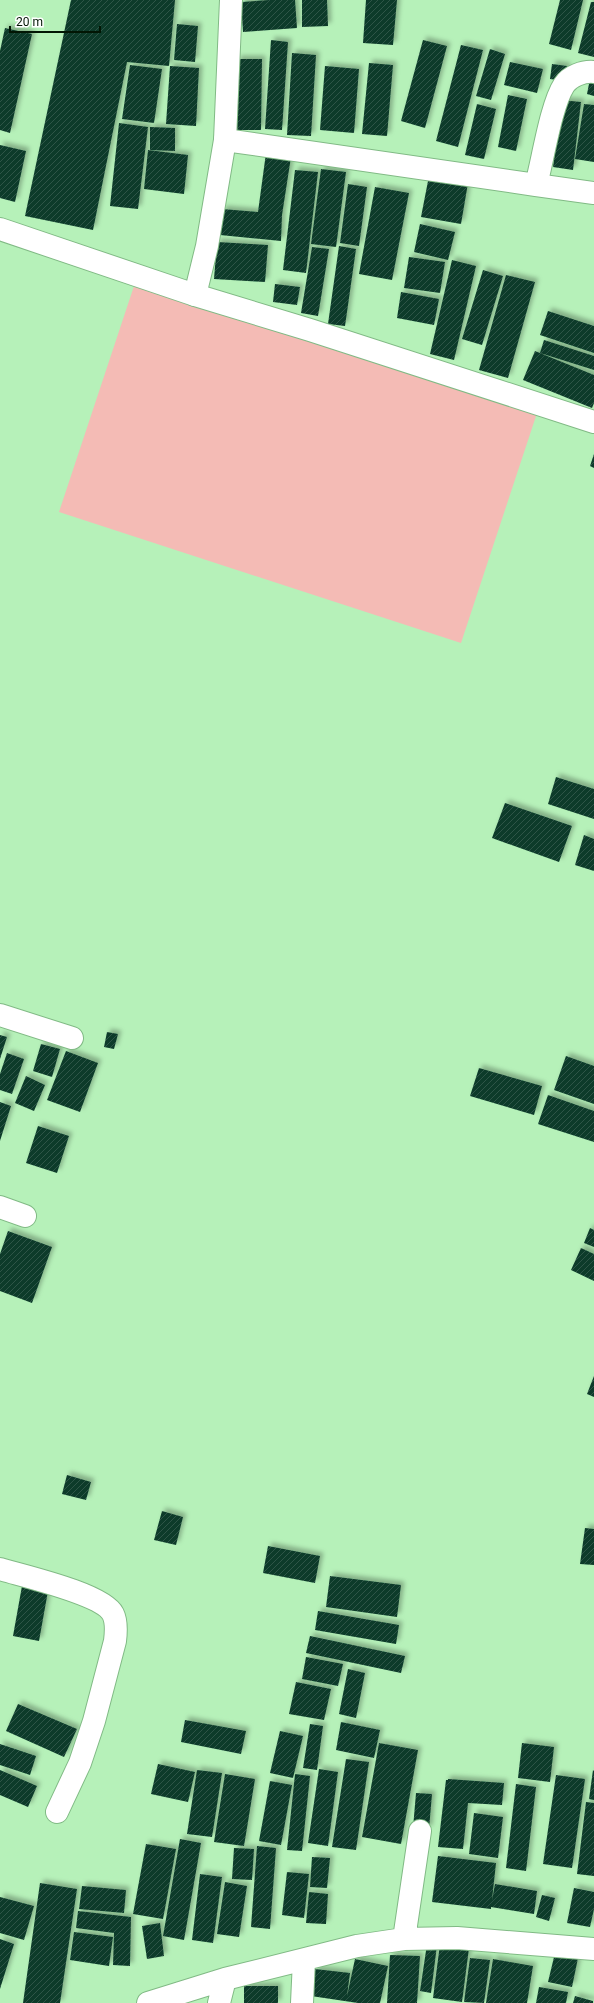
<svg xmlns="http://www.w3.org/2000/svg" width="594" height="2003" font-family="Roboto,sans-serif">
	<style>
		.pitch { fill: #f4bbb5 }
		.building { fill: url(#building-hatch); filter: url(#shadow) }
		.lines { fill: none; stroke-linecap: round; stroke-linejoin: round }
		.street-casing { stroke: #81ba85; stroke-width: 24 }
		.secondary-casing { stroke: #81ba85; stroke-width: 24 }
		.street { stroke: #fff; stroke-width: 22 }
		.secondary { stroke: #fff; stroke-width: 22 }
	</style>
	<defs>
		<pattern id="building-hatch" width="6" height="6" patternUnits="userSpaceOnUse"><rect width="6" height="6" fill="#0c3b2b"/><path d="M-1 1l2-2M0 6l6-6M5 7l2-2" fill="none" stroke="#2d5446"/></pattern>
		<filter id="shadow"><feDropShadow dx="3.5" dy="-3.5" stdDeviation="2" flood-color="#0004"/></filter>
	</defs>
	<rect width="100%" height="100%" fill="#b6f1b9"/>
	<path class="pitch" d="M137,277L539,407L461,643L59,512Z"/>
	<path class="building" d="M71,0H175L169,66L127,62L93,230L25,216Z
		M269,0H295L297,28L243,32L241,2Z
		M302,0H327L328,26L302,27Z
		M366,0H397L393,45L363,43Z
		M560,0H583L571,50L549,44Z
		M591,2H594V57L578,53Z
		M177,24L198,26L195,62L174,60Z
		M5,28L32,34L10,133L0,130V51Z
		M271,40L288,42L282,130L265,129Z
		M423,40L447,46L425,128L401,121Z
		M461,45L483,50L458,147L436,141Z
		M490,49L505,54L491,100L476,96Z
		M292,53L316,55L311,136L287,135Z
		M237,59H262L261,130H236Z
		M510,62L543,69L537,93L504,85Z
		M369,63L393,65L387,136L362,134Z
		M552,64L567,66L565,81L550,79Z
		M130,65L162,69L154,123L122,119Z
		M170,66L199,68L196,126L166,124Z
		M325,66L359,69L354,133L320,130Z
		M591,74L594,75V96L587,94Z
		M508,95L527,99L516,151L498,147Z
		M561,100L581,102L573,170L553,167Z
		M477,104L496,109L484,159L465,155Z
		M584,104L594,105V162L575,159Z
		M119,123L148,127L138,209L110,206Z
		M150,127L175,128V151L150,150Z
		M0,145L26,151L15,202L0,198Z
		M148,150L188,155L184,194L144,189Z
		M266,153L291,157L282,215L281,241L220,235L222,209L258,212Z
		M321,169L346,172L336,247L311,244Z
		M295,170L318,172L306,273L283,270Z
		M429,176L468,183L461,224L421,217Z
		M348,184L367,187L359,246L340,243Z
		M375,187L409,193L392,280L359,274Z
		M420,224L455,232L448,260L414,252Z
		M217,242L268,245L265,282L214,279Z
		M339,246L356,249L345,326L328,324Z
		M312,247L329,249L318,316L301,313Z
		M409,257L445,262L440,293L404,288Z
		M452,260L476,266L454,360L430,354Z
		M483,270L503,276L482,345L462,339Z
		M506,275L535,282L508,378L479,370Z
		M275,284L300,287L297,305L273,302Z
		M401,292L439,299L434,325L397,318Z
		M548,311L594,326V353L540,335Z
		M544,340L594,356V370L540,353Z
		M535,351L594,375V403L592,408L523,380Z
		M594,454V468L590,466Z
		M556,777L594,789V819L548,804Z
		M505,803L572,826L559,862L492,838Z
		M584,835L594,839V871L575,865Z
		M107,1032L118,1034L114,1049L104,1047Z
		M0,1035L7,1037L0,1059Z
		M41,1044L60,1049L52,1077L33,1071Z
		M66,1051L98,1063L80,1112L47,1100Z
		M7,1053L24,1059L12,1094L0,1090V1074Z
		M566,1056L594,1066V1104L554,1090Z
		M479,1068L542,1086L534,1115L470,1096Z
		M26,1076L45,1085L34,1111L15,1103Z
		M548,1095L594,1111V1142L538,1124Z
		M0,1102L11,1106L0,1141Z
		M38,1126L69,1136L57,1173L26,1163Z
		M590,1228L594,1230V1247L584,1243Z
		M8,1231L52,1247L32,1303L0,1291V1254Z
		M581,1248L594,1254V1281L571,1270Z
		M594,1376V1397L587,1394Z
		M67,1475L91,1482L86,1500L62,1494Z
		M162,1511L183,1517L176,1545L154,1540Z
		M585,1528L594,1529V1565L580,1564Z
		M268,1546L320,1556L315,1583L263,1573Z
		M330,1576L401,1585L397,1617L326,1607Z
		M22,1586L48,1591L39,1641L13,1636Z
		M318,1611L399,1625L396,1644L315,1630Z
		M310,1636L405,1656L401,1673L306,1653Z
		M306,1657L343,1664L338,1686L302,1679Z
		M348,1669L365,1673L356,1718L339,1714Z
		M296,1682L331,1689L324,1720L289,1714Z
		M18,1704L77,1729L64,1757L6,1731Z
		M185,1720L246,1731L241,1754L181,1742Z
		M341,1722L380,1730L374,1758L336,1750Z
		M310,1724L323,1726L317,1770L303,1768Z
		M280,1731L303,1736L293,1778L270,1773Z
		M379,1743L418,1750L401,1844L362,1837Z
		M522,1743L554,1747L550,1782L518,1778Z
		M0,1744L36,1756L30,1775L0,1765Z
		M346,1759L369,1762L356,1850L332,1847Z
		M158,1764L195,1772L188,1802L151,1794Z
		M319,1769L338,1772L328,1846L308,1843Z
		M0,1770L37,1786L28,1807L0,1795Z
		M197,1770L222,1773L212,1837L187,1834Z
		M593,1770L594,1771V1800L589,1799Z
		M225,1774L255,1779L244,1846L214,1842Z
		M295,1774L310,1776L302,1851L287,1850Z
		M556,1775L585,1779L572,1868L543,1864Z
		M448,1779L504,1783L502,1805L468,1803L463,1849L438,1847L446,1780H448Z
		M270,1781L292,1785L281,1845L259,1841Z
		M516,1784L536,1787L526,1871L506,1868Z
		M416,1793L432,1794L429,1829L413,1828Z
		M586,1802L594,1803V1876L577,1874Z
		M474,1813L503,1817L498,1858L469,1854Z
		M180,1839L201,1843L184,1940L163,1936Z
		M146,1844L176,1849L163,1919L133,1914Z
		M257,1846L276,1848L270,1929L251,1927Z
		M234,1848L254,1849L252,1880L232,1879Z
		M438,1856L496,1863L492,1900L495,1884L537,1891L534,1914L491,1907V1909L432,1902Z
		M312,1857L330,1858L327,1888L310,1887Z
		M287,1872L309,1874L304,1918L282,1915Z
		M200,1874L222,1877L213,1943L192,1940Z
		M225,1882L247,1886L239,1937L217,1934Z
		M40,1883L77,1889L60,2003H23Z
		M82,1886L126,1890L124,1913L79,1909Z
		M574,1888L594,1892V1909L590,1927L567,1923Z
		M309,1892L328,1894L326,1924L306,1923Z
		M542,1895L555,1898L549,1921L536,1917Z
		M0,1897L34,1906L24,1940L0,1933Z
		M78,1911L131,1917L130,1966L113,1965L114,1933L76,1928Z
		M160,1923L164,1956L147,1959L142,1926Z
		M74,1932L113,1937L109,1966L70,1960Z
		M0,1939L14,1944L0,1989Z
		M427,1944L437,1945L431,1993L420,1991Z
		M440,1944L469,1948L462,2002L433,1998Z
		M555,1953L578,1958L572,1987L548,1982Z
		M390,1955L420,1956L417,2003H387Z
		M470,1958L490,1960L484,2003L464,2002Z
		M355,1959L388,1966L380,2003H358L311,1996L315,1969L350,1973L347,1996Z
		M493,1959L533,1966L527,2003H486Z
		M244,1986H278V2003H244Z
		M539,1987L568,1992L566,2003H536Z
		M575,1996L593,2001V2003H573Z"/>
	<g class="lines">
		<defs>
			<path id="street" d="M225,140L536,185C543,159 551,105 564,85C570,76 583,71 594,72
				M536,185L594,193
				M195,295L310,330L594,422
				M0,1015L72,1038
				M0,1207L25,1216
				M0,1569C23,1576 103,1594 113,1614C117,1622 116,1633 115,1641L94,1721L80,1763L57,1812
				M404,1939L420,1831
				M148,2003L225,1979L357,1946L404,1939L457,1938L594,1949
				M219,2003L225,1979
				M302,2003L304,1960"/>
			<path id="secondary" d="M0,229L195,295L207,246L225,140L231,0"/>
		</defs>
		<use href="#street" class="street-casing"/>
		<use href="#secondary" class="secondary-casing"/>
		<use href="#street" class="street"/>
		<use href="#secondary" class="secondary"/>
	</g>
	<path d="M10 26v6h90v-6" fill="none" stroke="#021604" stroke-width="2"/>
	<text x="16" y="26" font-size="12" fill="#021604" stroke="#ffffff" stroke-width="3" paint-order="stroke">20 m</text>
</svg>
